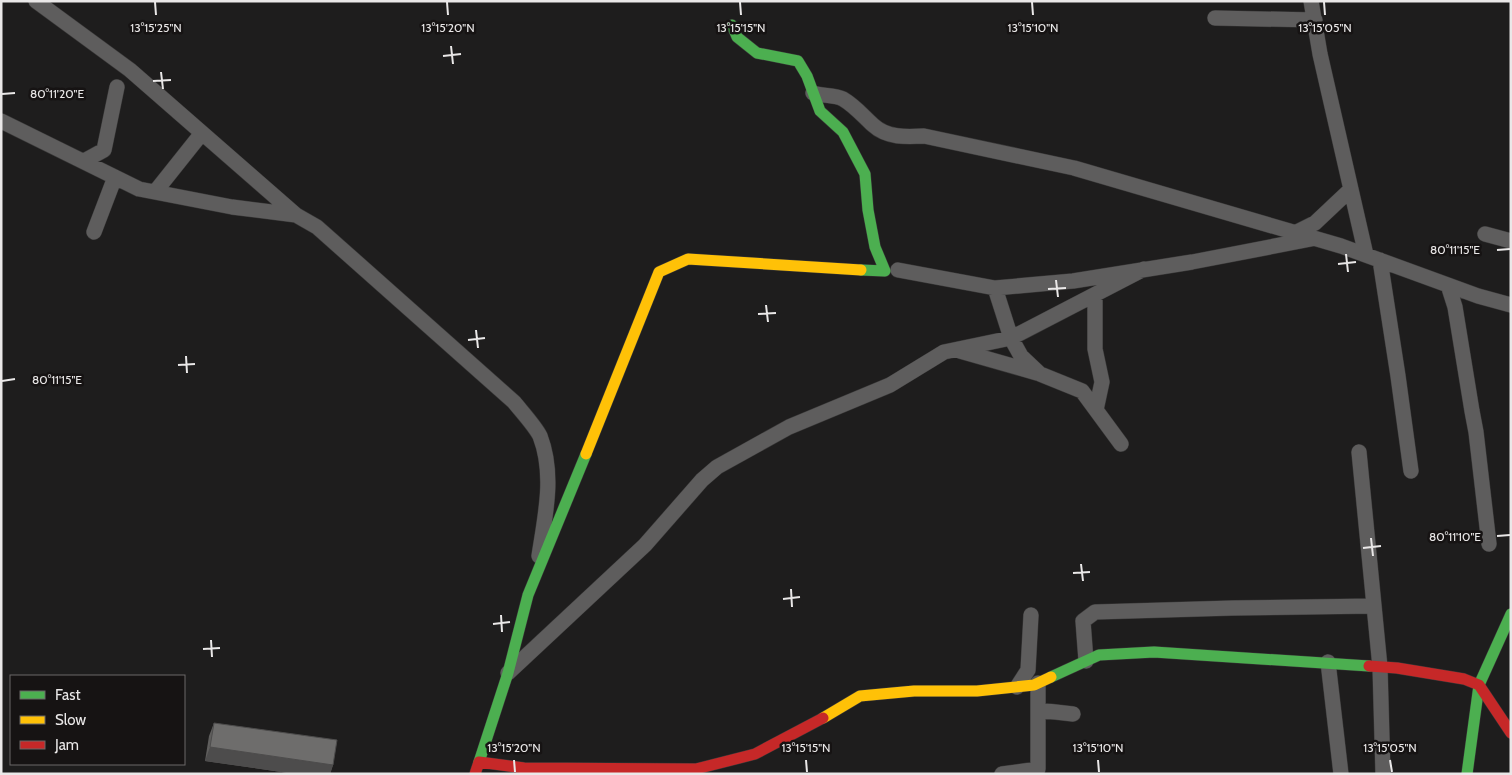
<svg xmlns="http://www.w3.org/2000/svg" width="1512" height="775" font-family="Cabin,sans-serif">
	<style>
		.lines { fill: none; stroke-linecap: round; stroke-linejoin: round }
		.street-casing { stroke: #393838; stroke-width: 16 }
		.fast-casing { stroke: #393838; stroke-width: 12 }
		.slow-casing { stroke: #393838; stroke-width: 12 }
		.jam-casing { stroke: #393838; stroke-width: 12 }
		.street { stroke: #5e5d5d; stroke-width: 15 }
		.fast { stroke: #4caf50; stroke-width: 11 }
		.slow { stroke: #ffc107; stroke-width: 11 }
		.jam { stroke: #c62828; stroke-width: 11 }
		.wall { fill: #5f5e5d }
		.shaded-wall { fill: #4d4c4c }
		.building { fill: #6e6d6c; stroke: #4d4c4c }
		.ticks { fill: none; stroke: #eae8e8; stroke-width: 2 }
		.ticks-label { font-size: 12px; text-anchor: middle; fill: #eae8e8; stroke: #161313; stroke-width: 5; stroke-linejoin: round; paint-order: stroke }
	</style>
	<rect width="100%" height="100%" fill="#1e1d1d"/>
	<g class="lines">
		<defs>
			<path id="street" d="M36,1L130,70L296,215L317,227L514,402C522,412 535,426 540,436C555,475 545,516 539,556
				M1311,1L1320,54L1366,255
				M1215,18L1315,20
				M813,93C822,96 835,95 843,99C855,106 863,116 873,125C887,138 906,137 924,136L1074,168L1341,246L1478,296L1511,305
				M1,121L139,189L232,207L296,215
				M84,161L104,150L117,87
				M155,192L202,133
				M94,232L115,177
				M1295,233L1315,223L1350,190
				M1485,234L1511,241
				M1380,260L1398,376L1411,471
				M898,270L995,288L1073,281L1192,262L1311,239
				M1448,285L1455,307L1472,411L1476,432L1489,544
				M995,288L1011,338L1021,356L1040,374L1082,391L1121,444
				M1095,295V349L1102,382L1096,410
				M960,351L1037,373
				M1359,452L1380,667L1383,774
				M1086,661L1083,621L1095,612L1233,608L1374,606
				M1328,662L1341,774
				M508,673L645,545L702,480L717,467L789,427L890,385L944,352L1011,338L1144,269
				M1017,687L1028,670L1031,615
				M1038,710L1073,714
				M1002,774L1038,769V683"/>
			<path id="fast" d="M732,25L737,37L757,53L798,61L807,76L820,111L843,132L865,174L868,210L875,247L885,271L861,270
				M1051,677L1099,655L1154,652L1369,666
				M479,762L508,673L528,595L586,454
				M1467,774L1479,685L1511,614"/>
			<path id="slow" d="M586,454L659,272L688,259L861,270
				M823,718L860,696L914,691H977L1034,685L1051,677"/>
			<path id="jam" d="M1369,666L1397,668L1464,679L1479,685L1511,733
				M475,774L479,762L524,768L696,769L755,754L823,718"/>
		</defs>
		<use href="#street" class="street-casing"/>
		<use href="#fast" class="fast-casing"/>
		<use href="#slow" class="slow-casing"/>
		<use href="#jam" class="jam-casing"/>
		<use href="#street" class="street"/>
		<use href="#fast" class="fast"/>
		<use href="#slow" class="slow"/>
		<use href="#jam" class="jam"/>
	</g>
	<path class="wall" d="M214,723L333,765L330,774H295L205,761L209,736Z"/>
	<path class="shaded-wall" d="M210,747L333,765L330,774H295L205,761Z"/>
	<path class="building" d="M214,723L337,740L333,765L210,747Z"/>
	<path class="ticks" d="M155,2L156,15M447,2L448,15M740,2L741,15M1032,2L1033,15M1324,2L1325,15M451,46L453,64M443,56L461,54M161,72L163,89M153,81L171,80M2,94L15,93M1497,250L1510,249M1346,254L1348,272M1338,264L1356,262M1056,280L1058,297M1048,289L1066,288M766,305L768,322M758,314L776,313M476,330L478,348M468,340L485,338M186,356L187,373M178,365L195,364M2,381L15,379M1497,536L1510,535M1371,538L1373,556M1363,548L1381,546M1081,564L1083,581M1073,573L1090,572M791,589L792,607M783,599L800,597M501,615L502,632M493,624L510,622M211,640L212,657M203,649L220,648M514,760L515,772M806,760L807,772M1098,760L1099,772M1390,760L1392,772"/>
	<g class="ticks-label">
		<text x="156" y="32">13°15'25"N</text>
		<text x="448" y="32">13°15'20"N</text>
		<text x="741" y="32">13°15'15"N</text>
		<text x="1033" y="32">13°15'10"N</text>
		<text x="1325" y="32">13°15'05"N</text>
		<text x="57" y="98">80°11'20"E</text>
		<text x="1455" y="254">80°11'15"E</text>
		<text x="57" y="384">80°11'15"E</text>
		<text x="1455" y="541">80°11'10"E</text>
		<text x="514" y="752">13°15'20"N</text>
		<text x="806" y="752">13°15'15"N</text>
		<text x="1098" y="752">13°15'10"N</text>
		<text x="1390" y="752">13°15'05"N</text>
	</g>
	<rect width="1512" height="775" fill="none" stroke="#eae8e8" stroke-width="5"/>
	<rect x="10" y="675" width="175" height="90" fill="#161313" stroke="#6b6868"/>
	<rect x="20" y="691" width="25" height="8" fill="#4caf50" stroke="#6b6868"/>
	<text x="55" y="700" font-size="15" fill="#eae8e8">Fast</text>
	<rect x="20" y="716" width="25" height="8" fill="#ffc107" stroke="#6b6868"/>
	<text x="55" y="725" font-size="15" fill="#eae8e8">Slow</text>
	<rect x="20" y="741" width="25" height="8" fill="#c62828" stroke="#6b6868"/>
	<text x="55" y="750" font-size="15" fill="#eae8e8">Jam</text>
</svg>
